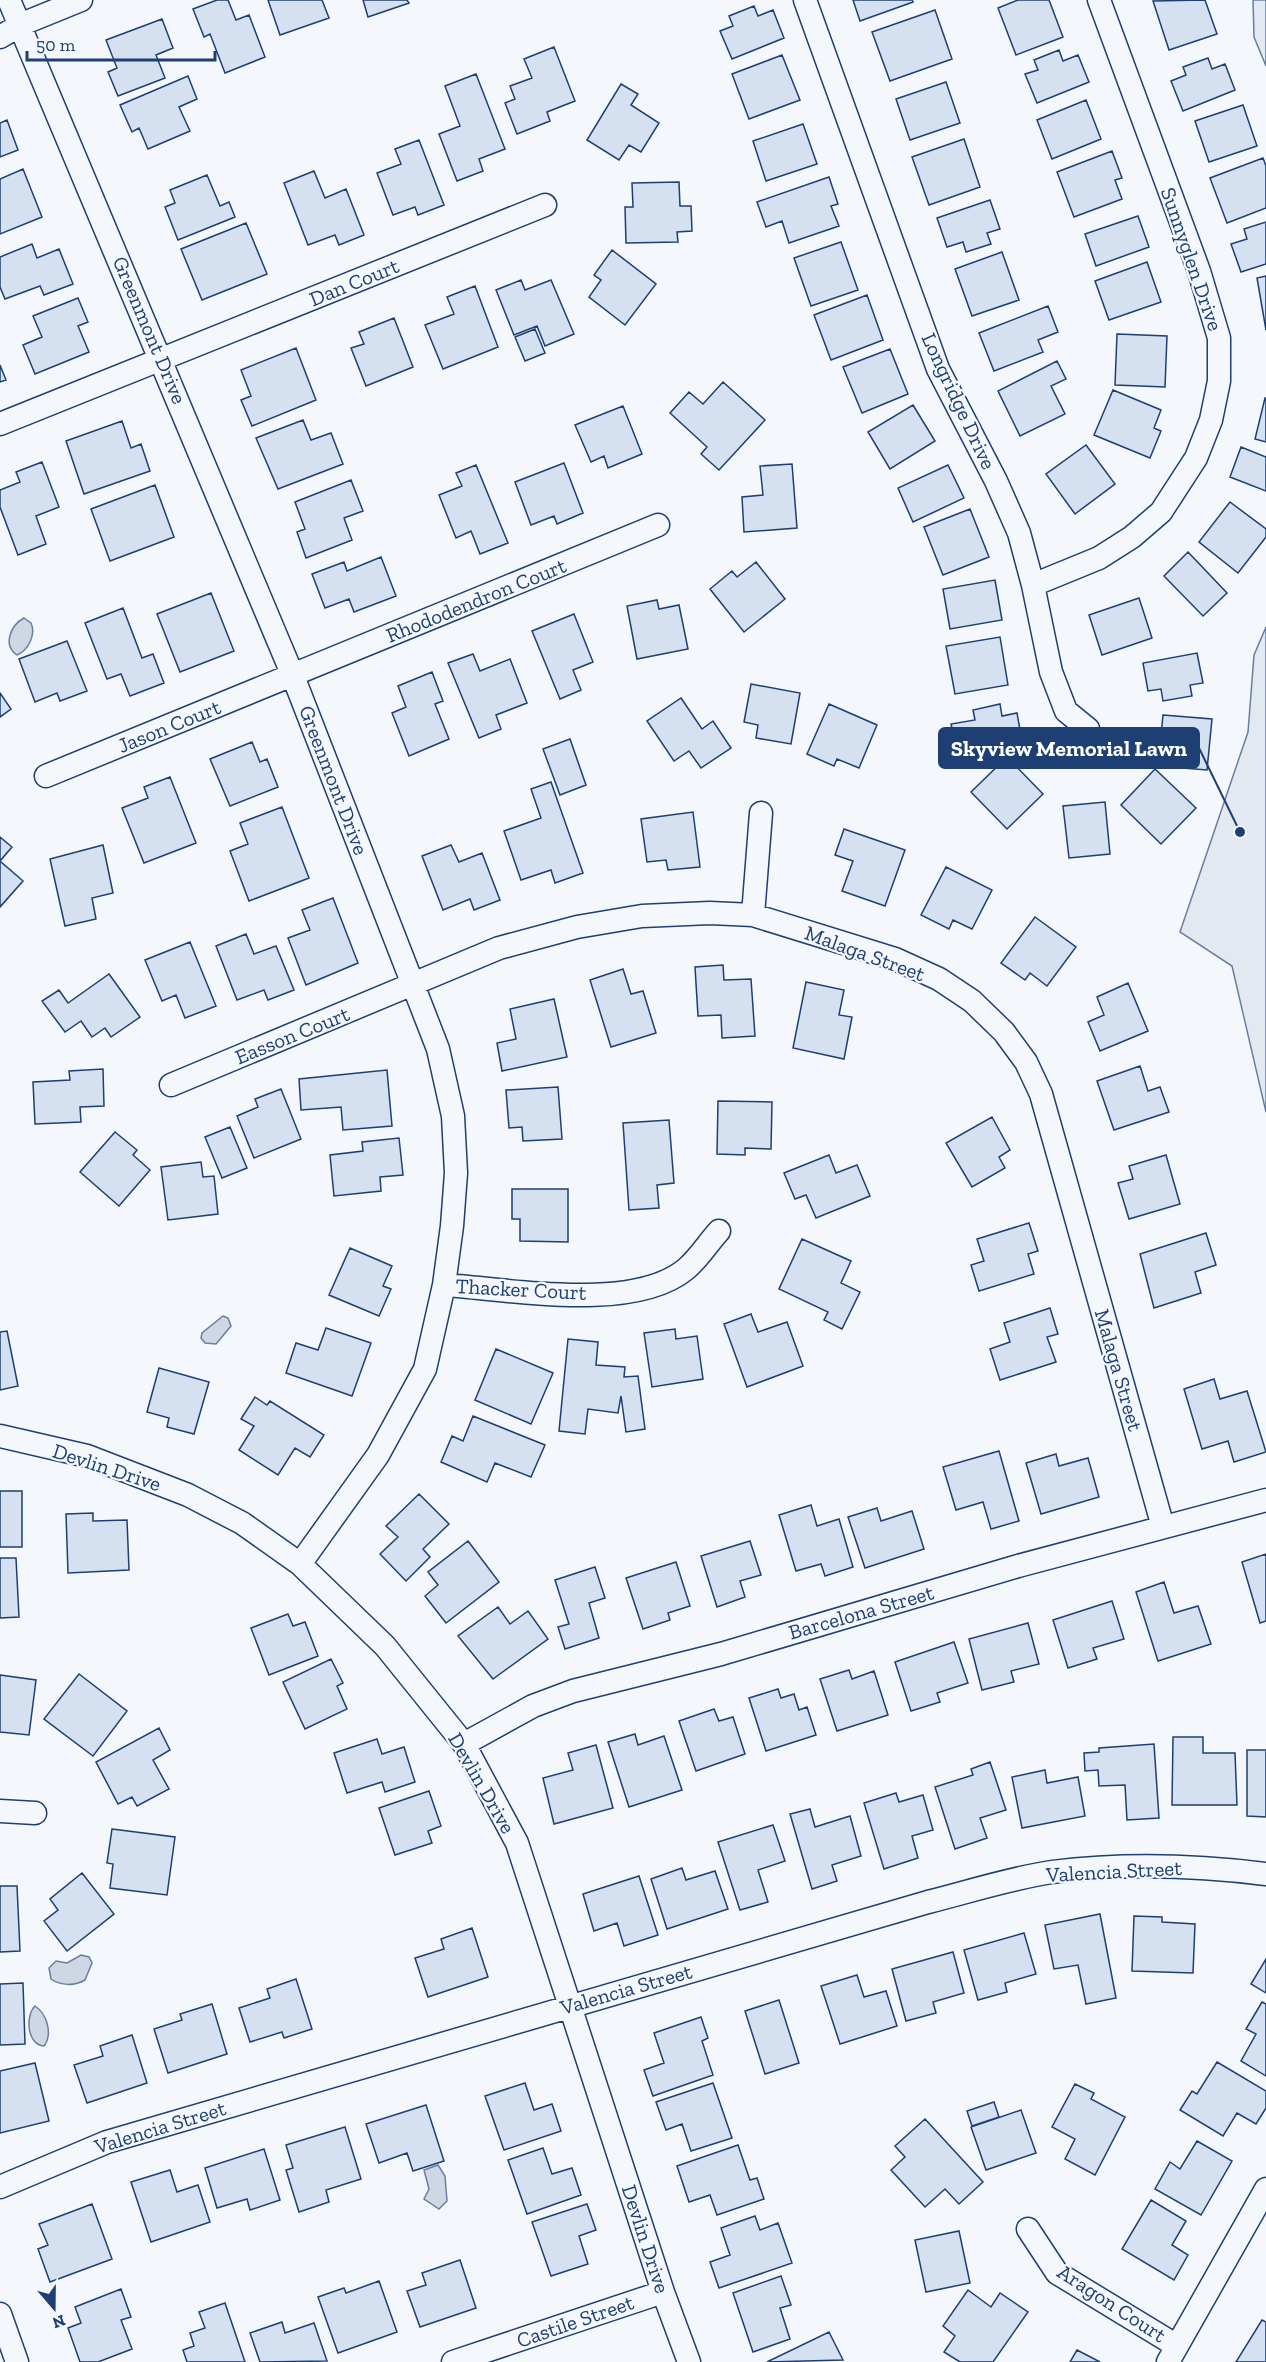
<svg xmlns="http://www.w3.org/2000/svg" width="1266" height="2362" font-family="'Zilla Slab',serif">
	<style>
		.green { fill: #e3e9f0; stroke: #687fa3; stroke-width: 1.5 }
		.water { fill: #cfd7e4; stroke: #687fa3; stroke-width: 1.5 }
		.building { fill: #d5e0f0; stroke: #1d3f73; stroke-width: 1.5 }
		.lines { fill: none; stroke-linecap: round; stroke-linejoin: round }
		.minor-casing { stroke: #1d3f73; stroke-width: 25 }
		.minor { stroke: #f4f7fb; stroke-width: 22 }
		.labels { text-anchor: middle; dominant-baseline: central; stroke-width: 4.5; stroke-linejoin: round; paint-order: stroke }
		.street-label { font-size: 21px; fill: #1d3f73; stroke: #f4f7fb }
		.leader { fill: none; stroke: #1d3f73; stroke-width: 2 }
		.callout-dot { fill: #1d3f73; stroke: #f4f7fb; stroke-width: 2 }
		.callout { fill: #1d3f73; stroke: #1d3f73; stroke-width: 2 }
		.callout-label { font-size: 22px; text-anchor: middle; font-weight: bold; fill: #fff }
	</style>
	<rect width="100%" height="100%" fill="#f4f7fb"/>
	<path class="green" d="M1253,0H1266V66L1254,37Z
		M1266,627V1112L1232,966L1180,932L1248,732L1254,655Z"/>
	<path class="water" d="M24,618L31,623C36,634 29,650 17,655C2,645 11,625 24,618Z
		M223,1316L228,1318L231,1326L216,1344L205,1343L201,1338L202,1333Z
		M81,1955L89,1957L92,1963L85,1980C75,1986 61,1986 51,1979L49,1968L56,1961L67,1963Z
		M35,2006C47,2014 53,2034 44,2046C27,2045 25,2016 35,2006Z
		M438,2165L445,2176L447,2201L439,2209L424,2199L429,2189L424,2170Z"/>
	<path class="building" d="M217,0H228L236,20L249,15L265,57L225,73L210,34L204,37L193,9Z
		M268,0H322L329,18L280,35Z
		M363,0H407L409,3L368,17Z
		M853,0H912L913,2L860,21Z
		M1018,0H1049L1063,37L1016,55L998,8Z
		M1205,0L1217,34L1169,50L1153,1Z
		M754,6L758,16L773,10L784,38L732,59L720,31L733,26L729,16Z
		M935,10L952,59L890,81L872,32Z
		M162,19L173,48L156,55L165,78L118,96L108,72L117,68L106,40Z
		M554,47L575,101L547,112L550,121L517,134L505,103L515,99L510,86L532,78L524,59Z
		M1059,50L1063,61L1078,55L1089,82L1037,103L1025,74L1038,70L1034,60Z
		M782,55L800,100L749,119L732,74Z
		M1208,58L1212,69L1225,64L1235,90L1183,111L1171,81L1186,75L1183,67Z
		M476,74L505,149L479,159L483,171L457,181L439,134L460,126L445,86Z
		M188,76L197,99L179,107L190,131L148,149L139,128L132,132L120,105Z
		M946,82L960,123L910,140L896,99Z
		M621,84L638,94L631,105L659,123L641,152L629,145L619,160L587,140Z
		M1086,100L1101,139L1052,159L1037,120Z
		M1243,105L1257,146L1209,162L1195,121Z
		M7,120L18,150L0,157V123Z
		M803,124L817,164L766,181L753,141Z
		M964,139L980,187L929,205L912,157Z
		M419,140L444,205L418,215L415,207L393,215L377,173L401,164L395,149Z
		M1112,151L1122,178L1115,180L1122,199L1074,217L1057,172Z
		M1263,158L1266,166V208L1227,223L1210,178Z
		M23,169L42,217L0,234V179Z
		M314,171L325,198L346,189L364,235L339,245L335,235L308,245L284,183Z
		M207,175L220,206L229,202L235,217L178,240L165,207L175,203L170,190Z
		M829,177L838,204L831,206L839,226L789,243L782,221L766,227L757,202Z
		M679,182L680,206H691L692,231L677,232L678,242L626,243L625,207H633L632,183Z
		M990,200L1000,229L987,233L991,244L966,252L963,242L947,247L937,218Z
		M1138,216L1149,247L1096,266L1085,234Z
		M1266,222V264L1241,272L1231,244L1247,239L1244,229Z
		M246,223L267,274L202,300L181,249Z
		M841,242L858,290L811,306L794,258Z
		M32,244L37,258L59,249L73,284L44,295L40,286L5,299L0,287V257Z
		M612,250L656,284L625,325L589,297L601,280L594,275Z
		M1002,252L1019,300L972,316L955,269Z
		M1147,262L1161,302L1109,320L1095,281Z
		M1266,276V330L1257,278Z
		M521,280L525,290L551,280L574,334L545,346L537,326L514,335L496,290Z
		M475,286L498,347L443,369L425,325L454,314L447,297Z
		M867,295L883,340L831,360L814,315Z
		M78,298L88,322L78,326L89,352L35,374L23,345L42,337L33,316Z
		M1048,306L1058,332L1038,340L1043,352L994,371L979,333Z
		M394,318L413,367L366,386L351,348L364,344L359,332Z
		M535,329L545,353L525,361L515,337Z
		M1117,334L1167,336L1165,387L1115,385Z
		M296,348L316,400L252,426L241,400L251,396L241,370Z
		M890,349L908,394L862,413L843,367Z
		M1057,361L1066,379L1051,386L1065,414L1020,436L998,391Z
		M0,365L6,380L0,382Z
		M723,382L765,420L719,470L701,454L707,447L670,413L689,392L703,404Z
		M1113,390L1161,410L1154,428L1161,431L1150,458L1094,435Z
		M1265,398H1266V442L1255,439Z
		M913,405L935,441L890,469L868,432Z
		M623,406L642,454L608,468L604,456L591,462L575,425Z
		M303,420L311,440L331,433L343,464L278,489L256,438Z
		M122,421L131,448L141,444L150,471L84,494L66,441Z
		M1086,445L1115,484L1075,514L1046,474Z
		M1241,447L1266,457V491L1230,477Z
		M42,462L59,507L36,516L46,544L18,555L0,507V490L20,482L16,472Z
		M564,463L583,513L557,524L554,516L531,525L515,482Z
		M792,464L797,528L744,532L742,497L763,495L760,466Z
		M476,465L508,543L480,554L471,531L456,538L439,495L462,486L456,473Z
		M948,465L964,498L913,522L898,488Z
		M351,480L363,511L344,518L352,540L306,558L297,532L305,529L295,502Z
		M155,485L174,537L110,561L91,509Z
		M1230,502L1266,529V537L1238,573L1199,542Z
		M970,509L989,557L943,575L924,527Z
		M1188,552L1227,593L1203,616L1164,576Z
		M381,557L396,596L354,612L349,599L325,608L312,574L344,562L347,571Z
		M756,562L785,599L744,632L710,589L732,571L737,577Z
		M995,580L1002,620L950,629L943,589Z
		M211,593L234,651L180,672L157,614Z
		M1139,598L1152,638L1102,655L1089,615Z
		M657,600L659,609L679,605L688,649L637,659L627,606Z
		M123,608L142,658L153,654L164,683L130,696L121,674L107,679L85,623Z
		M574,614L593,662L573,670L581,690L560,699L532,631Z
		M1000,637L1008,685L955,694L946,646Z
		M67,641L87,691L60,701L57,693L35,702L19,659Z
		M1197,653L1203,683L1190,685L1192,696L1163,701L1161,689L1148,691L1143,663Z
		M473,654L480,671L510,659L527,703L496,715L501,729L479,738L448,663Z
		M432,672L443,701L435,704L449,739L409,756L392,713L406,707L398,686Z
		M751,684L800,693L791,744L756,738L758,725L744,722Z
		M0,693L11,709L0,717Z
		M681,698L702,729L713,721L731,748L701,768L689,751L674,761L647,721Z
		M829,704L877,725L859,768L837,759L834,766L807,754Z
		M1000,704L1002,716L1017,713L1022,741L958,754L951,724L975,720L973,710Z
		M1163,715L1212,719L1207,770L1158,766Z
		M570,739L586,785L560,795L543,749Z
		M252,742L260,762L267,759L278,787L230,806L210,759Z
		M1007,757L1043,794L1007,829L971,792Z
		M1155,769L1196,808L1161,844L1121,805Z
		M170,777L196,843L144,863L122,808L148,798L144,787Z
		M551,782L583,873L555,883L551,870L521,880L504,831L541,818L531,789Z
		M1105,802L1110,854L1069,858L1063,806Z
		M282,807L309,878L249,901L230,851L248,844L240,823Z
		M693,812L700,867L668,870L666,860L647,862L641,819Z
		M844,829L905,850L885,906L842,891L853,861L835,855Z
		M0,837L12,847L0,861Z
		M103,845L113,893L92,898L96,919L65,926L50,859Z
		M451,845L459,862L482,853L500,900L474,910L470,899L443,910L422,856Z
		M0,861L23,881L0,907Z
		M946,867L992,890L972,929L953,920L949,929L921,915Z
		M333,898L358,963L306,985L288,938L310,930L302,910Z
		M1035,917L1076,947L1047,986L1030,973L1025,980L1001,963Z
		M246,934L254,954L276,946L294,990L268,1000L264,990L237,1000L216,946Z
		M190,942L216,1006L185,1018L176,995L162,1001L145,960Z
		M723,965L724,980L751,979L755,1036L722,1038L721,1015L698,1016L695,967Z
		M623,969L631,994L643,991L656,1033L611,1047L590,980Z
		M109,974L140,1017L111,1037L105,1028L92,1037L81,1021L65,1032L42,1001L59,990L68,1003Z
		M806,982L844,990L839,1015L852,1017L844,1059L793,1048Z
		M1128,983L1148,1031L1100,1051L1088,1022L1104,1015L1097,997Z
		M554,999L567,1057L502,1071L497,1043L516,1039L510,1009Z
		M1140,1066L1148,1091L1160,1087L1169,1112L1114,1130L1097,1081Z
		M103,1069L104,1106L80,1107L81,1122L35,1124L33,1082L70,1080L69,1071Z
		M387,1070L392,1126L343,1130L341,1107L301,1110L299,1079Z
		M558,1087L562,1139L523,1141L522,1127L509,1128L506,1090Z
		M281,1089L301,1139L254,1158L237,1116L258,1107L255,1099Z
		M718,1101L772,1102L771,1149L745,1148V1155L717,1154Z
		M992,1117L1010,1150L999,1157L1005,1168L972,1187L946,1143Z
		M669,1120L674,1183L657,1185L659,1208L629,1210L623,1123Z
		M230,1127L247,1168L222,1178L205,1137Z
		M115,1132L137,1150L133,1155L150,1170L119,1206L80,1172Z
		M399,1138L403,1175L380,1177L381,1191L334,1196L330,1155L363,1151L362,1142Z
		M829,1155L836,1173L857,1165L870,1196L816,1218L806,1195L795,1199L784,1173Z
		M1166,1155L1180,1204L1129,1219L1118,1183L1133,1179L1129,1166Z
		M201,1162L203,1177L214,1176L218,1214L168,1220L161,1167Z
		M512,1189H568V1242L520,1241V1219H512Z
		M1029,1223L1038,1251L1028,1254L1034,1274L979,1291L971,1265L984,1261L977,1239Z
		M1206,1233L1216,1265L1195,1272L1201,1293L1154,1308L1140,1254Z
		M802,1239L851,1261L841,1283L860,1292L842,1329L824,1320L828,1312L779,1289Z
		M350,1248L392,1266L383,1286L391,1289L379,1316L329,1295Z
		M1050,1308L1058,1334L1047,1337L1056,1362L1000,1380L990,1349L1010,1342L1004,1323Z
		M751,1314L758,1332L787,1322L803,1366L747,1387L724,1324Z
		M326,1328L371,1343L352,1396L286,1373L296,1343L318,1350Z
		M675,1329L676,1339L697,1336L703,1379L652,1387L644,1333Z
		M7,1331L18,1386L0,1390V1332Z
		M568,1339L598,1342L596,1365L625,1367L624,1377L638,1376L645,1429L626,1432L621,1396L618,1413L588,1409L585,1434L559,1431Z
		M496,1349L553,1373L531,1424L475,1400Z
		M159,1368L209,1382L194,1434L167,1427L169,1418L147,1412Z
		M1214,1379L1220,1399L1247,1391L1266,1452L1234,1462L1228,1441L1202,1449L1184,1389Z
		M255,1397L267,1405L270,1401L324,1435L310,1457L295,1448L278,1475L239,1450L254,1426L241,1419Z
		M473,1416L545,1445L531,1477L495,1463L487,1482L441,1462L452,1436L463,1441Z
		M999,1451L1019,1521L991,1529L983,1502L956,1510L943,1467Z
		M1056,1454L1059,1466L1088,1458L1099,1497L1041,1514L1026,1463Z
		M0,1491H22V1547H0Z
		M419,1494L449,1524L423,1549L430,1557L406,1581L380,1554L398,1537L386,1526Z
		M811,1505L817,1526L839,1519L853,1567L825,1576L821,1564L796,1571L779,1515Z
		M877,1508L881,1521L912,1511L924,1549L865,1568L848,1517Z
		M93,1513V1521L127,1520L129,1570L68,1573L66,1514Z
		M468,1541L499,1582L446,1623L425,1596L438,1585L428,1572Z
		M750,1541L761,1575L740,1581L745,1597L717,1607L701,1556Z
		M1266,1554V1621L1260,1623L1242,1562Z
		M0,1558H16L19,1617L0,1618Z
		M676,1562L690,1606L668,1613L670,1620L643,1629L626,1578Z
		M595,1567L605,1598L589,1603L599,1638L565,1649L558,1627L569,1624L555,1580Z
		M1164,1582L1174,1613L1198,1606L1211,1644L1158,1661L1136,1592Z
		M1112,1601L1124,1639L1093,1648L1097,1659L1068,1668L1053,1620Z
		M498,1607L510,1624L528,1611L548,1639L493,1679L458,1636Z
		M288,1614L293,1626L305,1622L318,1656L269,1675L251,1628Z
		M1028,1623L1039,1664L1011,1671L1014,1682L982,1690L969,1639Z
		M954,1642L968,1683L937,1693L940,1702L911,1711L895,1662Z
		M331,1659L343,1683L337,1686L347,1709L305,1729L283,1682Z
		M849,1670L852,1679L874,1671L888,1715L837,1731L820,1679Z
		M79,1674L127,1711L93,1756L44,1719Z
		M0,1675L36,1680L29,1735L0,1732Z
		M778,1689L781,1698L794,1694L799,1710L807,1707L816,1735L766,1751L749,1698Z
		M714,1709L719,1721L733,1717L745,1754L696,1771L679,1721Z
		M159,1728L170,1750L153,1760L169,1789L137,1806L132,1797L118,1804L96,1762Z
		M635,1734L638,1745L664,1736L682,1790L629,1807L608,1742Z
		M1173,1737H1203V1753H1235L1237,1805H1172Z
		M377,1739L382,1754L404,1747L415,1782L385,1792L382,1782L347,1793L334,1753Z
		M1154,1744L1159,1818L1127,1820L1125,1785L1099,1786L1098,1770L1085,1771L1084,1753L1099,1752V1748Z
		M596,1745L613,1808L554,1824L543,1778L573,1770L568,1753Z
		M1247,1750H1266V1817L1247,1816Z
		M990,1762L1006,1810L980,1818L987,1838L955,1849L935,1787L973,1775L971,1769Z
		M1045,1770L1047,1783L1078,1777L1085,1816L1022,1828L1012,1777Z
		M429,1791L441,1826L428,1831L432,1843L395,1855L379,1808Z
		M896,1793L899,1802L923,1795L933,1830L912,1836L918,1858L884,1869L864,1803Z
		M810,1809L815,1827L850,1816L861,1856L832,1865L837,1881L812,1889L790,1814Z
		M773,1825L785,1861L758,1870L768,1902L740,1910L718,1842Z
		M112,1829L175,1837L167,1895L110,1888L113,1864L107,1863Z
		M682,1868L686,1880L715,1871L728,1909L667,1929L651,1879Z
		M82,1873L114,1914L67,1951L44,1921L58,1910L50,1899Z
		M639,1876L658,1935L624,1946L617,1923L594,1931L583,1894Z
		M0,1886H17L20,1951L0,1952Z
		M1100,1914L1116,1998L1086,2004L1078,1965L1054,1969L1045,1925Z
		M1134,1916L1162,1917V1922L1195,1924L1193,1973L1132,1971Z
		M472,1928L488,1977L428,1997L415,1958L444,1949L441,1939Z
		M1024,1933L1036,1974L1005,1983L1007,1992L978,2000L964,1950Z
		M953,1952L964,1993L933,2002L936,2013L906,2021L892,1969Z
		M1266,1959V1993L1251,1984Z
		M857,1975L864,1997L886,1991L897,2026L840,2044L821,1986Z
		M296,1979L312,2029L284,2038L282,2032L250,2042L239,2008L270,1998L267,1989Z
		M23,1983L25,2044L0,2045V1984Z
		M779,2000L799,2063L765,2074L745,2011Z
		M1262,2002L1266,2004V2076L1241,2061L1256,2034L1246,2029Z
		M212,2004L227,2054L168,2073L154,2029L182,2020L180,2014Z
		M701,2017L708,2038L702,2041L713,2075L653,2096L644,2070L664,2063L654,2033Z
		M132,2035L147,2083L87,2103L74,2065L103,2056L100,2046Z
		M1217,2062L1266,2091V2108L1256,2124L1237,2113L1223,2136L1180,2110L1192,2091L1197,2094Z
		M35,2063L49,2121L0,2133V2071Z
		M525,2083L534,2110L552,2104L561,2131L504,2150L485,2096Z
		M713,2083L732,2138L691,2151L682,2124L666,2130L656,2102Z
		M1075,2084L1094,2093L1091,2099L1125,2117L1095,2175L1065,2159L1075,2139L1052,2127Z
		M994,2102L999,2117L972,2126L967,2111Z
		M426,2105L444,2161L413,2171L407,2153L379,2163L366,2124Z
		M1021,2110L1036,2153L986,2170L971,2127Z
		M925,2119L983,2182L959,2204L945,2189L925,2207L891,2170L905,2157L895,2146Z
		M345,2127L361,2179L326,2190L329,2202L299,2212L286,2170L293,2168L286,2145Z
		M1197,2141L1232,2161L1201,2215L1155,2189L1170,2162L1180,2169Z
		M738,2145L750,2180L757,2178L764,2199L717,2215L710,2195L689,2202L677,2166Z
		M543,2148L552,2174L572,2168L581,2195L527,2214L508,2160Z
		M264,2149L280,2200L250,2210L247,2199L217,2208L205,2168Z
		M170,2170L177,2192L198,2185L210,2222L151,2242L131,2182Z
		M1151,2200L1186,2221L1172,2245L1188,2255L1174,2280L1122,2249Z
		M92,2204L112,2259L50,2282L38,2249L48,2245L39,2224Z
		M587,2204L596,2230L579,2236L588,2264L551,2276L532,2222Z
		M755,2216L760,2230L778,2223L792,2263L719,2288L710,2262L730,2255L721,2228Z
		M959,2231L970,2283L926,2292L915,2240Z
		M460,2260L476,2308L420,2327L407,2291L426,2285L422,2273Z
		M781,2276L791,2305L780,2308L790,2339L753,2352L733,2293Z
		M379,2281L397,2332L338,2353L318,2297L344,2288L346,2293Z
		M121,2289L131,2317L121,2320L132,2349L98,2362H80L68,2328L81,2323L75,2307Z
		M968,2290L991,2307L1000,2293L1028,2312L993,2362H960L944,2352L955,2336L943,2326Z
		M225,2303L245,2362H187L183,2350L194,2346L190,2333L205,2328L199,2312Z
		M1262,2320L1266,2322V2362H1236Z
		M282,2322L285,2333L314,2323L327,2361L260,2362L250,2333Z
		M829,2332L843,2360L767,2362Z
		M1077,2350L1100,2362H1070Z"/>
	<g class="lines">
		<defs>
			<path id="minor" d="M9,0L293,676L438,1049L453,1116L456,1173L452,1226L444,1285L425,1369L378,1455L300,1564
				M805,0L938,369L996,481L1019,533L1033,585L1051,672L1066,711L1088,729
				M0,37L22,24L81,0
				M0,424L545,205
				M1033,585L1099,558L1132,537L1161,512L1196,458L1211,420L1219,381V338L1199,271L1099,0
				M46,776L658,525
				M753,915L761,813
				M171,1085L499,948L577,927L642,916L710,913L753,915L895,959L939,979L972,1001L1004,1032L1026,1062L1041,1094L1163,1527
				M444,1285C509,1289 633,1313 686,1269C698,1259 708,1243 719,1231
				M0,1436L87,1456L188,1495L242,1523L300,1564L385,1646L464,1744L517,1843L663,2292L689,2362
				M464,1744L533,1706L573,1691L721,1654L1018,1566L1266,1500
				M0,1811L35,1813
				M0,2187L107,2142L928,1902C968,1892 1011,1878 1052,1872C1123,1863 1195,1865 1266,1874
				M1028,2229L1057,2273L1177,2346
				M0,2314L17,2362
				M453,2362L663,2292
				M1168,2362L1266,2189"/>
		</defs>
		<use href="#minor" class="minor-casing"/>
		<use href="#minor" class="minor"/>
	</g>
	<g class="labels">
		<g class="street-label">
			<text transform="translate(1192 259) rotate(71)">Sunnyglen Drive</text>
			<text transform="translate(354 282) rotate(-22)">Dan Court</text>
			<text transform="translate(150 330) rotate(67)">Greenmont Drive</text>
			<text transform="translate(959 401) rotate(65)">Longridge Drive</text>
			<text transform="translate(476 600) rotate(-22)">Rhododendron Court</text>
			<text transform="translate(169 726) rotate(-22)">Jason Court</text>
			<text transform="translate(334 780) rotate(69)">Greenmont Drive</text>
			<text transform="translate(865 953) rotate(20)">Malaga Street</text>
			<text transform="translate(292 1035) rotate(-22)">Easson Court</text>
			<text transform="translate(521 1289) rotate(3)">Thacker Court</text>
			<text transform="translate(1119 1370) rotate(74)">Malaga Street</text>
			<text transform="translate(107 1467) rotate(18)">Devlin Drive</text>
			<text transform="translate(861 1612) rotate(-16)">Barcelona Street</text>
			<text transform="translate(482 1783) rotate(60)">Devlin Drive</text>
			<text transform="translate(1114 1871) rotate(-3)">Valencia Street</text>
			<text transform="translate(626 1989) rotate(-16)">Valencia Street</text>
			<text transform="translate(160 2127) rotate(-17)">Valencia Street</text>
			<text transform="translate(646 2239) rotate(72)">Devlin Drive</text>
			<text transform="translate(1112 2303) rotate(33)">Aragon Court</text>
			<text transform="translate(575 2321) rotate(-19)">Castile Street</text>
		</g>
	</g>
	<path class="leader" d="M1240 832L1199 748"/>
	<circle class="callout-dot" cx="1240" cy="832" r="6"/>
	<rect class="callout" x="939" y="728" width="260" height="40" rx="6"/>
	<g class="callout-label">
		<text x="1069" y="756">Skyview Memorial Lawn</text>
	</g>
	<g transform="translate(54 2308) rotate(160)" stroke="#f4f7fb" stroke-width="4.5" paint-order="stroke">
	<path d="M0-4.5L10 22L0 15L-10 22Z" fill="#1d3f73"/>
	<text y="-9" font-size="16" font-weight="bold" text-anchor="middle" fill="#1d3f73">N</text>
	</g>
	<path d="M27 51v9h188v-9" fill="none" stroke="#1d3f73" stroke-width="3"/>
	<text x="36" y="51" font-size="18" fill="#1d3f73" stroke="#f4f7fb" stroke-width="4.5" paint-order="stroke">50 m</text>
</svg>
